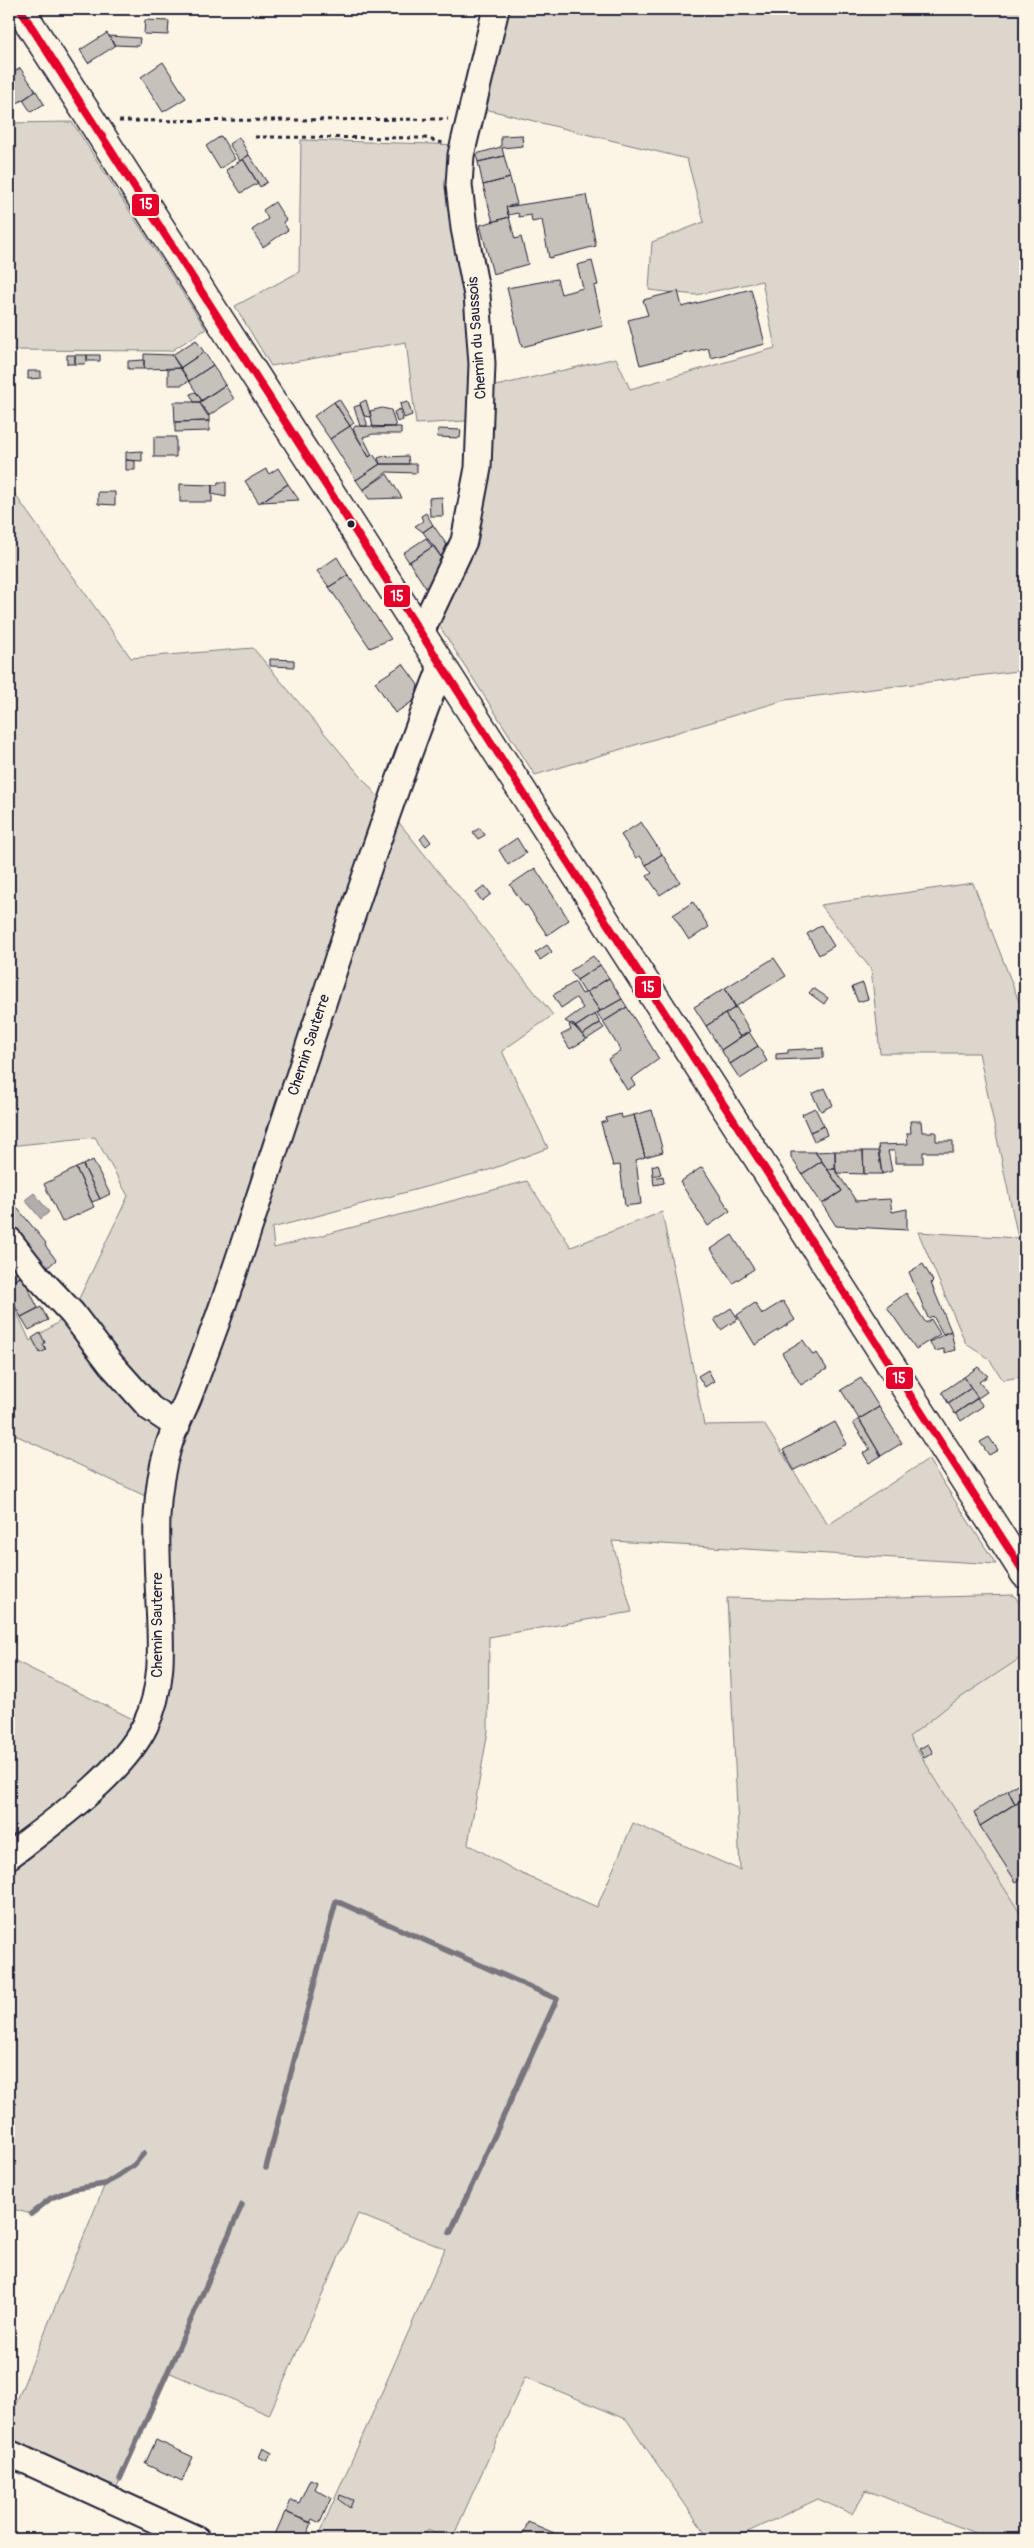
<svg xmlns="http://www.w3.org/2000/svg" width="1034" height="2548" font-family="Pangolin,sans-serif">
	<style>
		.built { fill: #ece5d8 }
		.green { fill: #dcd6cc; stroke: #7f7c84 }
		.water { fill: #b2adab; stroke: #78757e }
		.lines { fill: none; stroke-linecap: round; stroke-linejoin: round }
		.stream { stroke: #78757e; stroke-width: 5.5 }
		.building { fill: #c6c1bb; stroke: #22223b }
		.minor-casing { stroke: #22223b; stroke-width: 29 }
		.major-casing { stroke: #22223b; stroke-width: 31 }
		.path { stroke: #22223b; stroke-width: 3; stroke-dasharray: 4 4; stroke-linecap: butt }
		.minor { stroke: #fcf5e5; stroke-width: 25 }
		.major { stroke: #fcf5e5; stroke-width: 28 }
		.bus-1-casing { stroke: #fcf5e5; stroke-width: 11 }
		.bus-1 { stroke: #e4002b; stroke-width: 8 }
		.bus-dot { fill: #22223b; stroke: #fcf5e5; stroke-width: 2 }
		.labels { text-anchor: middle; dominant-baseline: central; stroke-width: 4; stroke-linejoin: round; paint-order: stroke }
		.street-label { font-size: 15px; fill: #22223b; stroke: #fcf5e5 }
		.line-badge { stroke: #fcf5e5; stroke-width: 2 }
		.badge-label { font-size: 14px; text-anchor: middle; font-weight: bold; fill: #fff }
	</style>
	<rect width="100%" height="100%" fill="#fcf5e5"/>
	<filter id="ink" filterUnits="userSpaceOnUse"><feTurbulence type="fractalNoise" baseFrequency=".02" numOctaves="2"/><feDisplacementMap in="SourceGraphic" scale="10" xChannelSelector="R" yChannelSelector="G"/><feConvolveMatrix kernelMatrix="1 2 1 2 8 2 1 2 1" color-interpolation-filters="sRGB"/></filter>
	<g filter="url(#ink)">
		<path class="built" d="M1025,1655V1921L909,1737L951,1704Z"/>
		<path class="green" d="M496,9H1025V670L785,700L535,775L431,613L440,594L481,420L416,424L406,342L271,366L235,306L299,272L301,140L464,145L483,389L616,358L630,389L775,348L762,281L696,295L649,290L652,242L704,222L687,159L473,106Z
			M72,122L206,329L171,351L9,350V123Z
			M9,486L131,658L253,648L389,810L553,1015L502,1051L548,1148L489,1170L272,1228L274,1248L527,1181L571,1247L662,1212L704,1425L764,1424L828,1525L928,1459L996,1564L612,1541L632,1612L489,1637L488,1731L468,1844L518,1872L597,1907L633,1823L740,1870L727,1598L822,1600L1014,1595L1025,1612V1655L951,1704L909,1737L1025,1921V2539H990L866,2490L852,2514L818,2499L733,2539H709L626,2419L525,2377L452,2539H446L428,2530L423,2539H317L445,2249L358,2214L269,2415L168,2372L111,2500L9,2453V2420L105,2184C74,2186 55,2194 31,2214L9,2208V1658L145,1725L158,1502L9,1432V1295L30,1341L72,1313L128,1196L95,1137L9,1146Z
			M973,883L1025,1017V1376L1003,1380L989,1359L966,1344L918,1232L1018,1238L979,1053H880L871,969L820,905Z"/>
		<path class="water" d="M34,1193L49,1212L41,1219L25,1200Z"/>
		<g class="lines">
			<path class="stream" d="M266,2168L336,1901L557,1999L450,2233
				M31,2214L51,2198L74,2189L105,2184L134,2165L144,2153
				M120,2479L242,2205"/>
		</g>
		<path class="building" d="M145,20L169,21L168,35L144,34Z
			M107,33L115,46L88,63L80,50Z
			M109,36L140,38L139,46L115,45Z
			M163,62L186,98L163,112L141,77Z
			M20,68L36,91L16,104L9,92V76Z
			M36,91L44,104L31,112L23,100Z
			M522,135L523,146L502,148L504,156L478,162L476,154L501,147V136Z
			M221,136L235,159L220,169L206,146Z
			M239,137L249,155L240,161L229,144Z
			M249,155L267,182L260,187L243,159Z
			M504,156L510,178L483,185L478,162Z
			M243,159L258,183L241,193L226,170Z
			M510,178L517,204L506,207L509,217L493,222L483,185Z
			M586,195L596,246L549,258L542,220L532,222L531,215L519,217L518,213L508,215L506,207Z
			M275,202L286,220L283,222L288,230L263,247L252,230L268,219L263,210Z
			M509,217L515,239L521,237L528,264L493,274L480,225Z
			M592,261L598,285L594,286L603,326L522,347L507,288L557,279L561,294L583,288L577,265Z
			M751,289L765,344L711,358L708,348L640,365L628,320L648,315L643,300L678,291L682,307Z
			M196,340L204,352L180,368L172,355Z
			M204,352L213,365L189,381L180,368Z
			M144,354L172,355L181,368L144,369Z
			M67,355H75V364H67Z
			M75,355H87V361L84,364H75Z
			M87,355H100V361H87Z
			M144,360V369H128V361Z
			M213,365L225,385L202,401L189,381Z
			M181,368L189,381L182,385H168V369Z
			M28,371H41V378L28,379Z
			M225,385L234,399L208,416L199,402Z
			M196,392L202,401L199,402H194L190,394Z
			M339,399L354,423L350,426L334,402Z
			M366,400L371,417L364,416L360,403Z
			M174,402H199L209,415V421L175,422Z
			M334,402L350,426L330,439L314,416Z
			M408,402L412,415L404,418L400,404Z
			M360,405L367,423V426H360L354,407Z
			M382,408L391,410L396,427L373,428L370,411Z
			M400,409L403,420L397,422L394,412Z
			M209,421V431L175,432V422Z
			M350,426L369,457L373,454L380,464L356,480L330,439Z
			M355,426L401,427V434H373L363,437L372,455L369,457L353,429Z
			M438,429L461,430L460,438L437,437Z
			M154,437H176V457H154Z
			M142,451V461L126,460V452Z
			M387,455V457L408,456L409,464H380L378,458Z
			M126,460L135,461V470H126Z
			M380,464H417V473L387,472L363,490L356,480Z
			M278,468L288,484L259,503L245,481L266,469L269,474Z
			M387,474L402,498L369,499L363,490Z
			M218,482H226V497L212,494V485H218Z
			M180,484L212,485V502H180Z
			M288,484L299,500L261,502Z
			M98,492H115V505L98,504Z
			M442,497L443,516H430L429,498Z
			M426,513L433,525L423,532L415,526L423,521L421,516Z
			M433,525L451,551L446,564L423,532Z
			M426,538L432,547L409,562L403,553Z
			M434,546L446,564L428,591L409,562Z
			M337,557L348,575L329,587L317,571Z
			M348,575L391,639L370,648L329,587Z
			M270,659L294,660V667L270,666Z
			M403,664L418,685L415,700L395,713L375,682Z
			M641,822L662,854L646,865L640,856L636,858L621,835Z
			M480,828L485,835L478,839L473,832Z
			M425,834L431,842L426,846L420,839Z
			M517,838L526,853L508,865L499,850Z
			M662,854L680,882L660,895L647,876L652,873L646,865Z
			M535,868L569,920L547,935L527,905L525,906L510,885Z
			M485,886L491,894L482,901L476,893Z
			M693,902L709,927L689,940L673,915Z
			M821,925L834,946L819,955L807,934Z
			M547,945L552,952L540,960L535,953Z
			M593,956L600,965L577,980L570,971Z
			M774,958L786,976L735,1007L725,988Z
			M600,965L609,978L585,993L577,980Z
			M609,978L622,999L600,1011L587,992Z
			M575,982L582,994L587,992L600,1011L575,1027L565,1021L583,1008L576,998L561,1008L553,995Z
			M863,983L868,999L858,1002L852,987Z
			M725,988L736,1007L706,1026L694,1007Z
			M813,988L828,998L824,1004L809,993Z
			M622,999L627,1007L603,1022L597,1013Z
			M627,1007L659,1059L631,1079L635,1085L627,1090L608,1059L621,1051L603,1022Z
			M736,1007L750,1031L740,1037L725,1014Z
			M595,1014L600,1023L582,1035L575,1027Z
			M725,1014L740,1037L721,1050L706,1026Z
			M572,1023L587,1039L570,1049L561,1035L571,1030L569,1025Z
			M600,1023L604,1028L587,1039L582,1035Z
			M749,1032L758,1046L730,1064L721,1050Z
			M758,1046L767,1061L740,1079L730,1064Z
			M823,1048V1058L776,1060V1054L788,1053V1050Z
			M825,1088L833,1105L821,1111L812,1094Z
			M815,1108L824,1126L810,1132L802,1114Z
			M652,1110L663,1152L645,1157L634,1115Z
			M621,1114L622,1118L634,1115L645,1157L636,1160L641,1204L625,1206L620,1165L613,1166L601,1123L607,1121L606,1118Z
			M910,1121H921L922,1132H936V1141H953V1152H923V1163H895V1151H888L892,1171L882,1174L878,1145L908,1144L907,1133H911Z
			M824,1126L827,1135L814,1141L810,1132Z
			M835,1151H863L864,1174L836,1173Z
			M835,1151V1169H827L815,1152Z
			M863,1151H878L882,1174H864Z
			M791,1152H815L822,1161L802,1174L791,1157Z
			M93,1160L110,1194L100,1199L83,1165Z
			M822,1161L842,1191L822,1204L802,1174Z
			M658,1164L661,1174L653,1176L652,1166Z
			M83,1165L100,1199L92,1202L76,1168Z
			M702,1167L730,1211L708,1226L680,1182Z
			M76,1168L94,1207L62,1222L44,1184Z
			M827,1169H835L856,1201L890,1199L892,1212L907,1209V1230L836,1226L822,1204L842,1191Z
			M663,1176L664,1183L654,1185L653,1178Z
			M9,1198L46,1243L45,1245L56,1260L44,1271L9,1232Z
			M732,1235L754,1269L733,1283L711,1249Z
			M9,1257L22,1276L9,1283Z
			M923,1264L933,1281L931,1283L951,1331L943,1334L933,1316L928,1318L909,1272Z
			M22,1276L38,1308L21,1317L9,1295L13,1292L9,1283Z
			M906,1293L926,1323L931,1319L940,1334L916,1349L887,1307Z
			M783,1301L795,1320L755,1345L737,1315L755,1303L762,1314Z
			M41,1307L48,1320L29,1330L21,1317Z
			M731,1308L738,1319L721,1330L714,1319Z
			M951,1331L955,1350L944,1353V1349L935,1351L929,1342Z
			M40,1333L45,1342L43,1345L46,1350L40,1353L32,1338Z
			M803,1340L813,1355L817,1353L827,1369L801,1385L782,1353Z
			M978,1367L988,1376L979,1382L987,1392L978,1398L964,1377Z
			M708,1370L714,1381L705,1387L698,1376Z
			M964,1377L971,1388L948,1403L942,1392Z
			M861,1378L879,1407L859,1419L841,1390Z
			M971,1388L978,1398L955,1414L948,1403Z
			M977,1398L983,1406L961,1421L956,1413Z
			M879,1407L902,1443L881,1456L859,1419Z
			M859,1419L881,1456L869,1463L863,1453L870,1449L853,1423Z
			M835,1422L847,1444L794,1470L783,1450Z
			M989,1437L998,1450L989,1455L980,1442Z
			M928,1744L933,1753L924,1758L919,1749Z
			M1025,1779V1797L1015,1804L1008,1790Z
			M1008,1790L1015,1804L980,1826L974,1812Z
			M1025,1797V1876L1016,1882L980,1826Z
			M156,2440L193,2457L182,2481L145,2464Z
			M263,2448L272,2453L267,2461L259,2457Z
			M310,2479L318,2482L315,2489L331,2498L320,2523L312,2519L310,2523L286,2512L291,2500L299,2503Z
			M340,2495L353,2500L350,2508L339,2500Z
			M285,2512L312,2523L305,2539H273Z
			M528,2522L559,2535L568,2539H521Z"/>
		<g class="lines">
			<defs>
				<path id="minor" d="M421,632L464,541L478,468L482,364L477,295L464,228L459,185L461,155L496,9
					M9,1240L37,1276L72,1313L110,1363L150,1408L177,1426
					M9,1856C52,1823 121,1775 145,1726C164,1688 161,1645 159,1604C157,1552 152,1499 168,1448C174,1427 185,1408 192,1388C211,1339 229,1289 245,1240C309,1048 369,854 442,665
					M9,2453L197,2539"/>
				<path id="major" d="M20,9L1025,1574"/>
			</defs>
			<use href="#minor" class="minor-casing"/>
			<use href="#major" class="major-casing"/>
			<path class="path" d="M119,121L448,119
				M255,137L425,138L443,143"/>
			<use href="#minor" class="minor"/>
			<use href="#major" class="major"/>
			<defs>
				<path id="bus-1" d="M20,9L1025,1574"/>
			</defs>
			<use href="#bus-1" class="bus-1-casing"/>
			<use href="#bus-1" class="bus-1"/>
		</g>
	</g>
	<circle class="bus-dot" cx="351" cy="524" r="4.5"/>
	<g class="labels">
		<g class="street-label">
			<text transform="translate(477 338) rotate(-94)">Chemin du Saussois</text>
			<text transform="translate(309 1045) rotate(-72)">Chemin Sauterre</text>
			<text transform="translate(157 1625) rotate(-90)">Chemin Sauterre</text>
		</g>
	</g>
	<g class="line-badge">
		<rect x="131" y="193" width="29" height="24" rx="5" fill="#e4002b"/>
		<rect x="383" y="584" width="28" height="24" rx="5" fill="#e4002b"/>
		<rect x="634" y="975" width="28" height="24" rx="5" fill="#e4002b"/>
		<rect x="885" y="1366" width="29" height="24" rx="5" fill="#e4002b"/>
	</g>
	<g class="badge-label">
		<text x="146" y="209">15</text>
		<text x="397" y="601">15</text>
		<text x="648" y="992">15</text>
		<text x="899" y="1383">15</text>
	</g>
	<rect width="1034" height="2548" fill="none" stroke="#fcf5e5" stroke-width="30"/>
	<rect x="15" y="15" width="1004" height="2518" fill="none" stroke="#22223b" stroke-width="2" filter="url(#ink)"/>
</svg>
